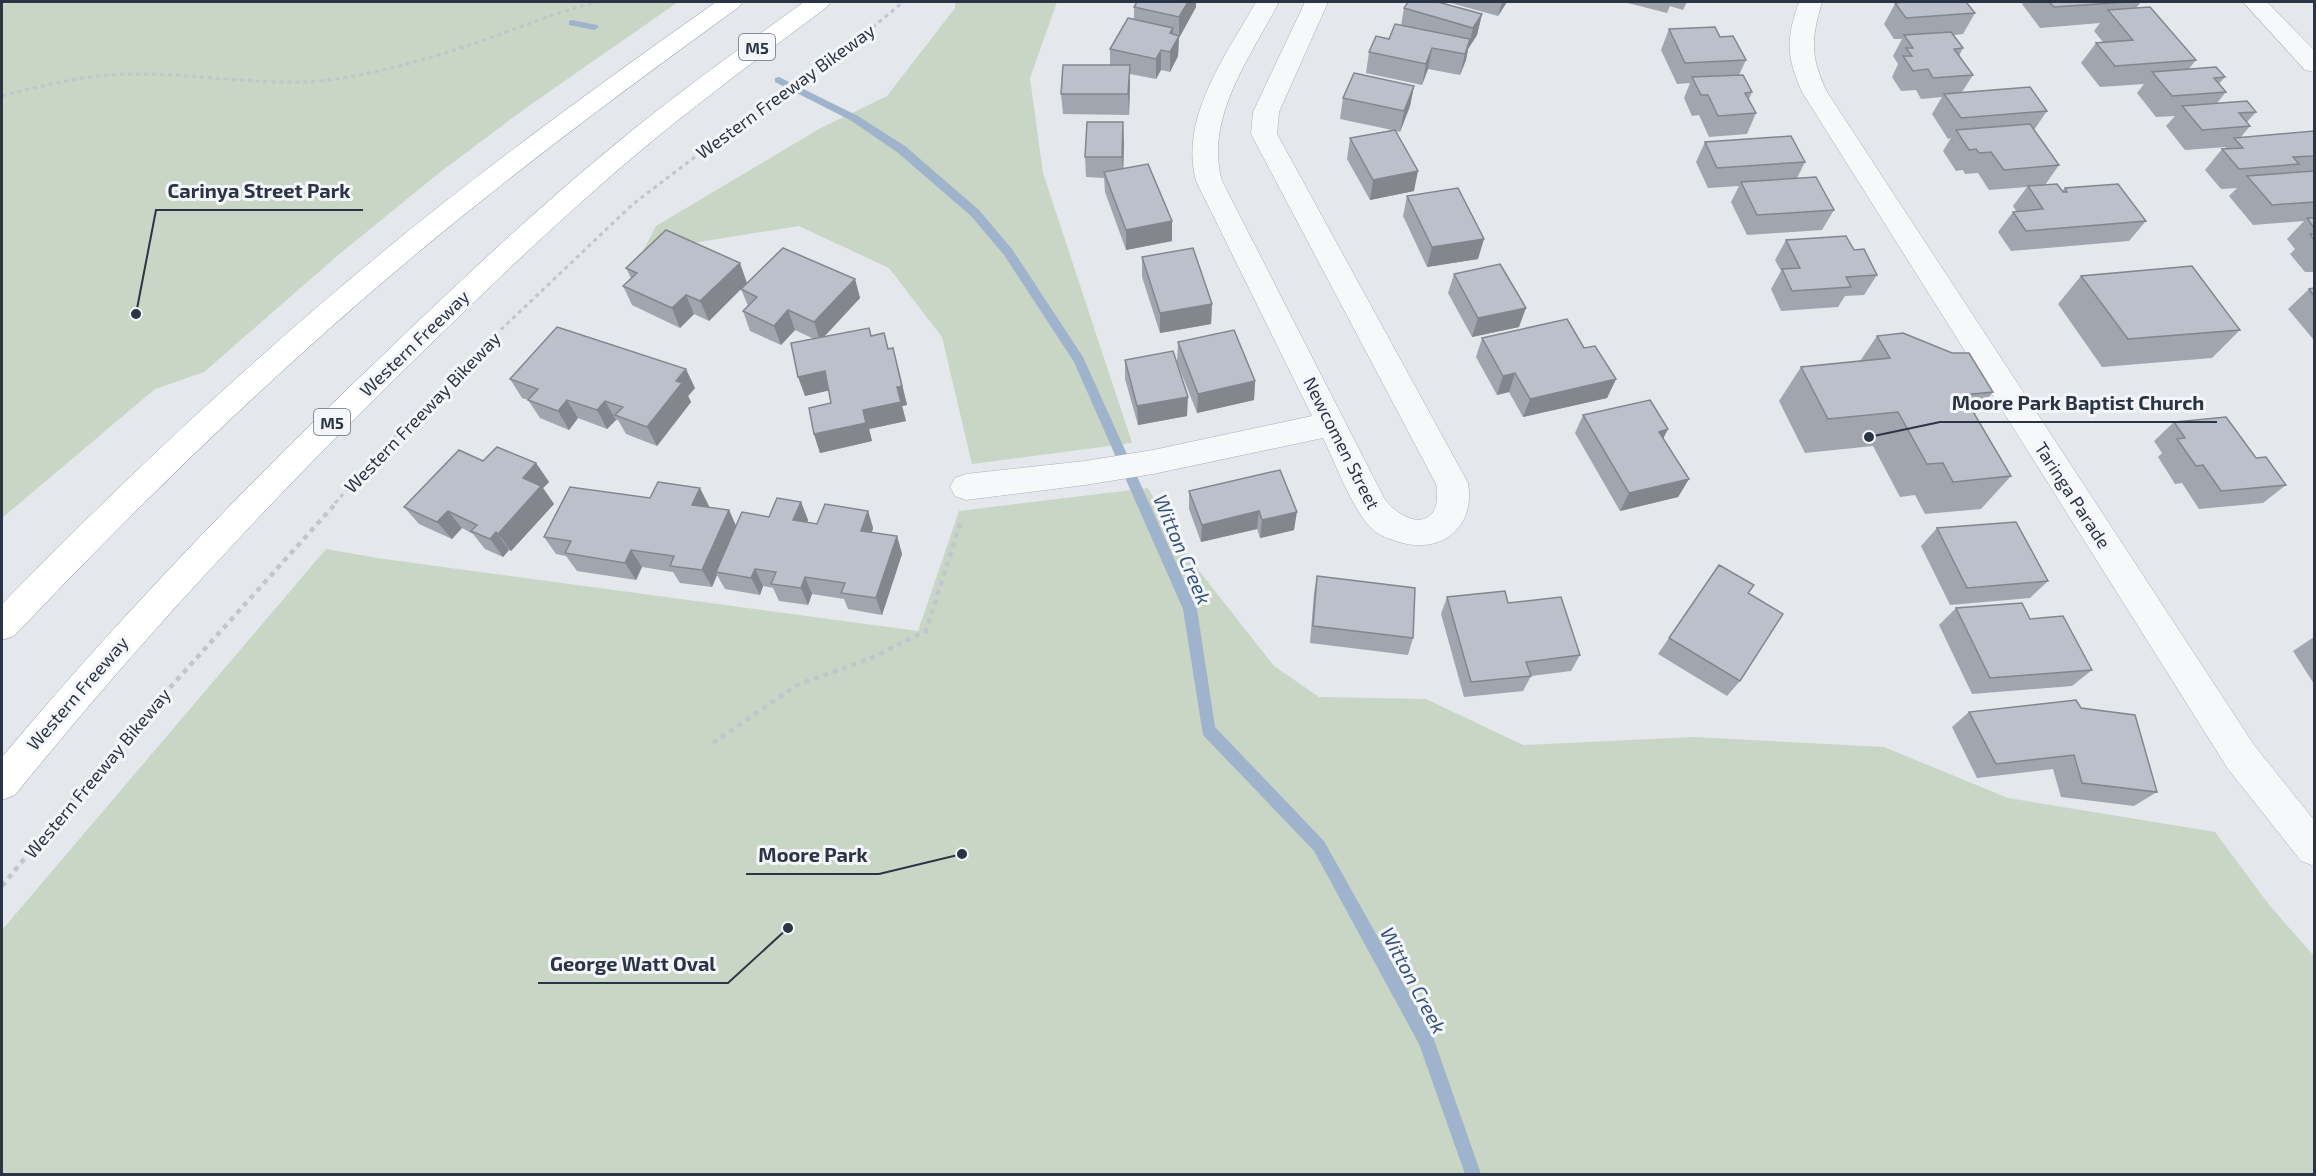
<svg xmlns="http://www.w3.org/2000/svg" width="2316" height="1176" font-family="'Exo 2',sans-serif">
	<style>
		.green { fill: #c9d6c5 }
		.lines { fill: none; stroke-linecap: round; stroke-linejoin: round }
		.stream { fill: #9fb4cc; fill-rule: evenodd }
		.minor-casing { stroke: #a9aeb7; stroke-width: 1 }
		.highway-casing { stroke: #8b94a3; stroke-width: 1 }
		.path-far1 { stroke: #c2c5cb; stroke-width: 3; stroke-dasharray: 4 4; stroke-linecap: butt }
		.path { stroke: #c2c5cb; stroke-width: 4.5; stroke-dasharray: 5 5; stroke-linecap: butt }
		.minor { fill: #f7f8fa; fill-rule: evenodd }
		.highway { fill: #fff; fill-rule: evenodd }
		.wall { fill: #a1a5ae }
		.shaded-wall { fill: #83868d }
		.building { fill: #bbc0ca; stroke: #83868d; stroke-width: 1.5 }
		.labels { text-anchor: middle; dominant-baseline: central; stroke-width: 6; stroke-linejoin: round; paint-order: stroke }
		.shield { fill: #f4f6f9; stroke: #676e7b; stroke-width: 1.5 }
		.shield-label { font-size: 16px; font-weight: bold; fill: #2b3445 }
		.street-label { font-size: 18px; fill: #2b3445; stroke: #f4f6f9 }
		.water-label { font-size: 20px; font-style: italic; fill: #34527a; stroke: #f4f6f9 }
		.leader { fill: none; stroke: #2b3445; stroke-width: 2 }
		.callout-dot { fill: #2b3445; stroke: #f4f6f9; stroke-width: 2 }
		.callout-label { font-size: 20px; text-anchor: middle; font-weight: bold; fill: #2b3445; stroke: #f4f6f9; stroke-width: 6; stroke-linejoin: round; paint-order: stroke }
	</style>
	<rect width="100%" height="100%" fill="#e4e7ec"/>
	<path class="green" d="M2,2H678L523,110L439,173L337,256L204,372L155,389L2,518Z
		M955,2H1057L1030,78L1043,173L1132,443L972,464L942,337L889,268L799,226L643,251L656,226L819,129L887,96L955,8Z
		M1148,488L1186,554L1274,666L1319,697L1426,699L1523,745L1694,737L1884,747L2008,798L2215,832L2270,906L2314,956V1174H2V930L326,549L377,558L918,631L959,511Z"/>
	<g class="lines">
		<path class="stream" d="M572,20L597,25L599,27L594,30L569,25V21Z
			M779,77L858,116L905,146L979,210L1012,249L1083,357L1197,609L1215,727L1324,841L1432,1034L1481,1174H1465L1419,1044L1314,851L1203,735L1183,609L1074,362L1004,255L971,216L897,152L850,120L775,82V78Z"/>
		<defs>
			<path id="minor" d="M1256,2H1279C1251,56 1204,118 1222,181L1384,498C1406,528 1444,530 1436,484L1251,134L1253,112L1305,2H1328L1279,112L1277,134L1468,483C1476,529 1439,556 1396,541C1387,538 1378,535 1371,528C1353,510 1335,463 1323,438L1153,474L1085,485L966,500L955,496L950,487L955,478L966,474L1085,461L1153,450L1312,416L1196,181C1179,118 1226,55 1256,2Z
				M1799,2H1822C1811,40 1810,56 1827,92L2254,745L2314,820V866L2301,861L2228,769L1802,92C1786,56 1786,39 1799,2Z
				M2243,2H2267L2314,50V72L2305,70Z"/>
			<path id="highway" d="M716,2H743L739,7C613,98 487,192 369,294C245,401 127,517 14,636L2,640V604C112,491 228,382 349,280C466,181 591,90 716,2Z
				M804,2H831L827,7C768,51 708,95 651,142C564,214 484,292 404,370C266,505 136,645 15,795L2,800V757C121,615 249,482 384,354C465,276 547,199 635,128C690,84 747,43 804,2Z"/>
		</defs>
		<use href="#minor" class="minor-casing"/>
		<use href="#highway" class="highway-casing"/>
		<path class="path-far1" d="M2,96C47,84 94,73 141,74C203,74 266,87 328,80C382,73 435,57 487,39C524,26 560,10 599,2
			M335,503L403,428L490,340L633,204L720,138L848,48L903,2"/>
		<path class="path" d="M713,743L797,685L869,659L926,631L961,521
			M2,886L103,762L337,502"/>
		<use href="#minor" class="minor"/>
		<use href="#highway" class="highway"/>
	</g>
	<path class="wall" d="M1137,2H1196V7L1179,38L1178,56L1170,72L1161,70L1156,79L1130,74L1129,115L1063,114L1061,94L1110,65V49L1134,19V7Z
		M1447,2H1507L1498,16Z
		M1624,2H1687L1683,10L1670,6L1667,13Z
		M1896,2H1966L1975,13L1963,34L1954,35L1963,48L1959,56L1973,75L1962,92L2047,111L2034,130L2059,165L2045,185L2062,191L2065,188L2146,221L2129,241L2011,251L1998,232L2013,212L2016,211L2013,206L2027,187L1989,190L1978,173L1965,174L1963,170L1956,171L1943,151L1951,138L1948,139L1932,114L1942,97L1921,99L1916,90L1901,91L1892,77L1898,64L1893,56L1902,39H1894L1884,24Z
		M2024,2H2141L2136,8L2196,60L2188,70L2225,77L2219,84L2226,92L2217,103L2256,112L2247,122L2250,126L2241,137L2314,131V272H2305L2290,254L2295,249L2287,239L2304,221L2253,225L2229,196L2237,188L2221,189L2205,170L2222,149H2225L2226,147L2185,150L2166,126L2175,116L2156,117L2137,93L2144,84L2100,87L2081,63L2096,43L2103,42L2094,31L2100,23L2040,28L2022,4Z
		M1404,8L1482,14L1477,35L1468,49L1466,60L1460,75L1428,69L1422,85L1366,73L1369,52L1389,39L1401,25Z
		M1669,29L1720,37L1746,60L1739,75L1752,92L1749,99L1756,113L1747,134L1709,137L1699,115L1692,116L1684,98L1690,83L1677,84L1661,50Z
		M1414,86L1410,106L1400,132L1396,131L1414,191L1370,200L1347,159L1350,138L1392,130L1340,119L1343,98Z
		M1705,142L1805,162L1797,178L1834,210L1822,230L1747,235L1731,202L1739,186L1708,188L1696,162Z
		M1124,143L1123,168L1172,221V241L1126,250L1105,192L1104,178L1086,177L1085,157Z
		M1407,196L1478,259L1427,267L1403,216Z
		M1786,240L1854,250L1877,275L1864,295L1845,296L1838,307L1781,311L1771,289L1781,271L1775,260Z
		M1142,257L1212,304L1211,324L1160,333L1142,277Z
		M626,268L747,283L709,321L694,314L680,328L632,305L623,286L631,278Z
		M1454,274L1519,327L1472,337L1448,293Z
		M2081,276L2240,330L2212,358L2102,367L2058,304Z
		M855,279L860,298L824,337L869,328L871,336L888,349L898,367L907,405L902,406L906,421L869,429L872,441L820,453L814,434L831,403L829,390L805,396L814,339L795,330L781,345L750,331L743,311L748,306L741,289Z
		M2314,288V339H2313L2288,309L2309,289Z
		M1877,336L1993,392L1975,414L2011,476L1981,509L1925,514L1915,495L1900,497L1873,446L1805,453L1779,401L1801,367L1860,361Z
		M1482,338L1584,348L1616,379L1607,398L1523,417L1509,392L1497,395L1476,357Z
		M1178,342L1255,381L1254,400L1197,413L1177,362Z
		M1125,360L1187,416L1138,425L1125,379Z
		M510,379L695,388L688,396L691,402L657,446L626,434L618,420H616L607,429L578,418L569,430L540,418L528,400L522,398Z
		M1583,415L1668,429L1663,439L1689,479L1678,497L1620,511L1575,433Z
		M2174,422L2256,458L2286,485L2263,503L2199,509L2182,483L2175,484L2158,457L2162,453L2154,441Z
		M483,461L536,463L549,482L543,488L554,504L511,551L509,550L503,557L485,549L473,534L462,528L452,539L419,524L404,507Z
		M1280,470L1294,530L1260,538L1257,529L1201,542L1189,509V491Z
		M801,502L808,520L807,522L817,524L868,511L873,528L872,532L897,536L902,554L882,615L848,609L844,599L812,594L808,605L779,601L773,588L763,586L760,595L725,589L717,575L712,587L680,583L673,572L642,567L636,580L577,571L566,556L556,554L544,537L709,506V507L729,510L736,526L769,517Z
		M1937,528L2048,581L2030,598L1950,605L1921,546Z
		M1719,565L1748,593L1740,681L1727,696L1658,654Z
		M1317,576L1413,638L1408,655L1310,643L1314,593Z
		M1447,597L1508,603L1580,655L1571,671L1531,676L1523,691L1464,697L1441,614Z
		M1956,608L2030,619L2092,670L2072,686L1972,694L1939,625Z
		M2314,637V684L2293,651Z
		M2081,708L2157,792L2134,806L2061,797L2053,769L1977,778L1952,727L1969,712Z"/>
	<path class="shaded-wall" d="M1188,2H1196V7L1179,38V17Z
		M1502,2H1507L1498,16Z
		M1482,14L1477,35L1468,49L1473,28Z
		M1173,28L1172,47L1179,36L1178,56L1170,72V33Z
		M1470,39L1466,60L1460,75L1465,54Z
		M1432,48L1428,69L1422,85L1426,64Z
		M1161,50V70L1156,79V59Z
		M1130,65V86L1129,115L1128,94Z
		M1414,86L1410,106L1400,132L1404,111Z
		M1123,122L1124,143L1123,178L1122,157Z
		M1418,171L1414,191L1370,200L1373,180Z
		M1172,221V241L1126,250V230Z
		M1484,239L1478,259L1427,267L1432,247Z
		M740,263L747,283L709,321L700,301Z
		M855,279L860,298L820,341L814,322Z
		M686,295L694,314L680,328L672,308Z
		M1212,304L1211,324L1160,333V313Z
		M1526,308L1519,327L1472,337L1478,318Z
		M788,310L795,330L781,345L774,326Z
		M893,348L907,405L902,406L906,421L869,429L872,441L820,453L814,434L863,410L897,387Z
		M686,369L695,388L688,396L691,402L657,446L647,427L676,381Z
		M825,371L831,390L805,396L798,377Z
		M1515,373L1509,392L1497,395L1503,376Z
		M1616,379L1607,398L1523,417L1530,399Z
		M1255,381L1254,400L1197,413L1198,394Z
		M1188,397L1187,416L1138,425L1137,406Z
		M567,400L578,418L569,430L558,411Z
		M605,401L616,420L607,429L597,410Z
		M1668,429L1658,448L1659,432Z
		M536,463L549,482L543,488L554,504L511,551L498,534L523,478Z
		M1689,479L1678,497L1620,511L1629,493Z
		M700,488L709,506L702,522L692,505Z
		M801,502L808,520L801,538L793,520Z
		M729,510L737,528L716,572L717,575L712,587L702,570Z
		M448,511L462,528L452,539L437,522Z
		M868,511L873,528L867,548L861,531Z
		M1259,511L1257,529L1201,542L1202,525Z
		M1297,512L1294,530L1260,538L1262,520Z
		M496,532L509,550L503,557L490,539Z
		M897,536L902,554L882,615L876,598Z
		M631,550L642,567L636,580L625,563Z
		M755,569L763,586L760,595L751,578Z
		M805,577L812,594L808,605L801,588Z"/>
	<path class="building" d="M1137,2H1188L1179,17L1134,7Z
		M1408,2H1438L1482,14L1473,28L1404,8Z
		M1902,2H1966L1975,13L1906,18L1895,3L1903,2Z
		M2049,2H2127L2054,7Z
		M2150,7L2196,60L2115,66L2096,43L2133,40L2108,10Z
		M1128,18L1173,28L1170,33L1179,36L1170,52L1161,50L1156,59L1110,49Z
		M1395,24L1470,39L1465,54L1432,48L1426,64L1369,52L1376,36L1389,39Z
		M1715,27L1720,37L1733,36L1746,60L1685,63L1669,29Z
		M1951,32L1963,48L1954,49L1973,75L1933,78L1928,69L1913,71L1903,56H1912L1906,48H1913L1904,35Z
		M1063,65H1130L1128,94H1061Z
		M2216,67L2225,77L2214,78L2226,92L2172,96L2152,72Z
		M1354,73L1414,86L1404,111L1343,98Z
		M1743,75L1752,92L1745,93L1756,113L1718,116L1708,95H1701L1692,77Z
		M2030,87L2047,111L1961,118L1944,94Z
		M2247,101L2256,112L2239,113L2250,126L2202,130L2182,106Z
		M1087,122H1123L1122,157H1085Z
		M2030,124L2059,165L2004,170L1991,152L1979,153L1976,149L1969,150L1956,130Z
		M1395,130L1418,171L1373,180L1350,138Z
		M2314,131V156L2293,157L2299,164L2239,169L2222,149L2243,148L2234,138Z
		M1791,136L1805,162L1717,168L1705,142Z
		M1148,164L1172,221L1126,230L1104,172Z
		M2314,171V202L2272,205L2247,176Z
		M1816,177L1834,210L1757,215L1741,182Z
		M2057,184L2063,192H2067L2065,188L2118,184L2146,221L2026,231L2013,212L2043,209L2028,186Z
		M1458,188L1484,239L1432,247L1407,196Z
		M2307,218H2314V228Z
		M666,230L740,263L700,301L686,295L672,308L623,286L637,273L626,268Z
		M2310,234H2314V240Z
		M1846,236L1854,250L1864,249L1877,275L1846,277L1851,287L1792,291L1782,269L1800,268L1786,240Z
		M783,248L855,279L814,322L788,310L774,326L743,311L757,297L741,289Z
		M1193,248L1212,304L1160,313L1142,257Z
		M1500,264L1526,308L1478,318L1454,274Z
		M2192,266L2240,330L2128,339L2081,276Z
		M2314,288V296L2309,289Z
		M1567,319L1584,348L1595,346L1616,379L1530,399L1515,373L1503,376L1482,338Z
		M557,327L686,369L676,381L682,383L647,427L615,415L623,407L605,401L597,410L567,400L558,411L528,400L538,389L510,379Z
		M869,328L871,336L884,333L888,349L893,348L902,386L897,387L901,402L863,410L866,423L814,434L809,408L831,403L825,371L798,377L791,343Z
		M1234,330L1255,381L1198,394L1178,342Z
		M1903,333L1952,353H1969L1993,392L1963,395L2011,476L1953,482L1943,463L1927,464L1898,412L1828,419L1801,367L1890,358L1877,336Z
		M1173,351L1188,397L1137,406L1125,360Z
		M1650,400L1668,429L1659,432L1689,479L1629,493L1583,415Z
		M2226,417L2256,458L2266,457L2286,485L2221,491L2203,465L2196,466L2177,439L2185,438L2174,422Z
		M497,447L536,463L523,478L541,486L498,534L496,532L490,539L471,531L477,525L448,511L437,522L404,507L459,450L483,461Z
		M1280,470L1297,512L1262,520L1259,511L1202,525L1189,491Z
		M658,482L700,488L692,505L729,510L702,570L670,566L674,556L631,550L625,563L565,553L571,541L544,537L570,487L650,498Z
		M777,498L801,502L793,520L817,524L825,504L868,511L861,531L897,536L876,598L841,593L845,583L805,577L801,588L771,584L776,572L755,569L751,578L716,572L742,512L769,517Z
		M2016,522L2048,581L1967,588L1937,528Z
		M1719,565L1754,585L1748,593L1783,614L1740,681L1669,638Z
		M1317,576L1415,588L1413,638L1313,626Z
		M1505,591L1508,603L1561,597L1580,655L1526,662L1531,676L1471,682L1447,597Z
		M2022,603L2030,619L2063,616L2092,670L1990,678L1956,608Z
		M2076,700L2081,708L2135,715L2157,792L2082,783L2074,755L1996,764L1969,712Z"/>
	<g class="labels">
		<g class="shield">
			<rect x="739" y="34" width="36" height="26" rx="4.5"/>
			<rect x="314" y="409" width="36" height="26" rx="4.5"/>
		</g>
		<g class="shield-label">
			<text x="757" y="47">M5</text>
			<text x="332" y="422">M5</text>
		</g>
		<g class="street-label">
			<text transform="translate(785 91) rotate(-36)">Western Freeway Bikeway</text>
			<text transform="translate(414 343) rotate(-44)">Western Freeway</text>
			<text transform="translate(422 412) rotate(-46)">Western Freeway Bikeway</text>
			<text transform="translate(1342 443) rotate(63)">Newcomen Street</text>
			<text transform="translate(2073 495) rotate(57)">Taringa Parade</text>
			<text transform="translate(77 693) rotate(-49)">Western Freeway</text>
			<text transform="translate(97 773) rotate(-50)">Western Freeway Bikeway</text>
		</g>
		<g class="water-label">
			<text transform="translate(1183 549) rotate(67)">Witton Creek</text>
			<text transform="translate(1414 980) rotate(62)">Witton Creek</text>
		</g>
	</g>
	<path class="leader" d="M136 314L156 210H363M1869 437L1940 422H2217M962 854L879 874H746M788 928L728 983H538"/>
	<g class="callout-dot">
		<circle cx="136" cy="314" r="6"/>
		<circle cx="1869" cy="437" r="6"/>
		<circle cx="962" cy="854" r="6"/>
		<circle cx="788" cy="928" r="6"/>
	</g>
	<g class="callout-label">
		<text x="259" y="198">Carinya Street Park</text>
		<text x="2078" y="410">Moore Park Baptist Church</text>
		<text x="813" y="862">Moore Park</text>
		<text x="633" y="971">George Watt Oval</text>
	</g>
	<rect width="2316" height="1176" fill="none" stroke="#2b3445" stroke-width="6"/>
</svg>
